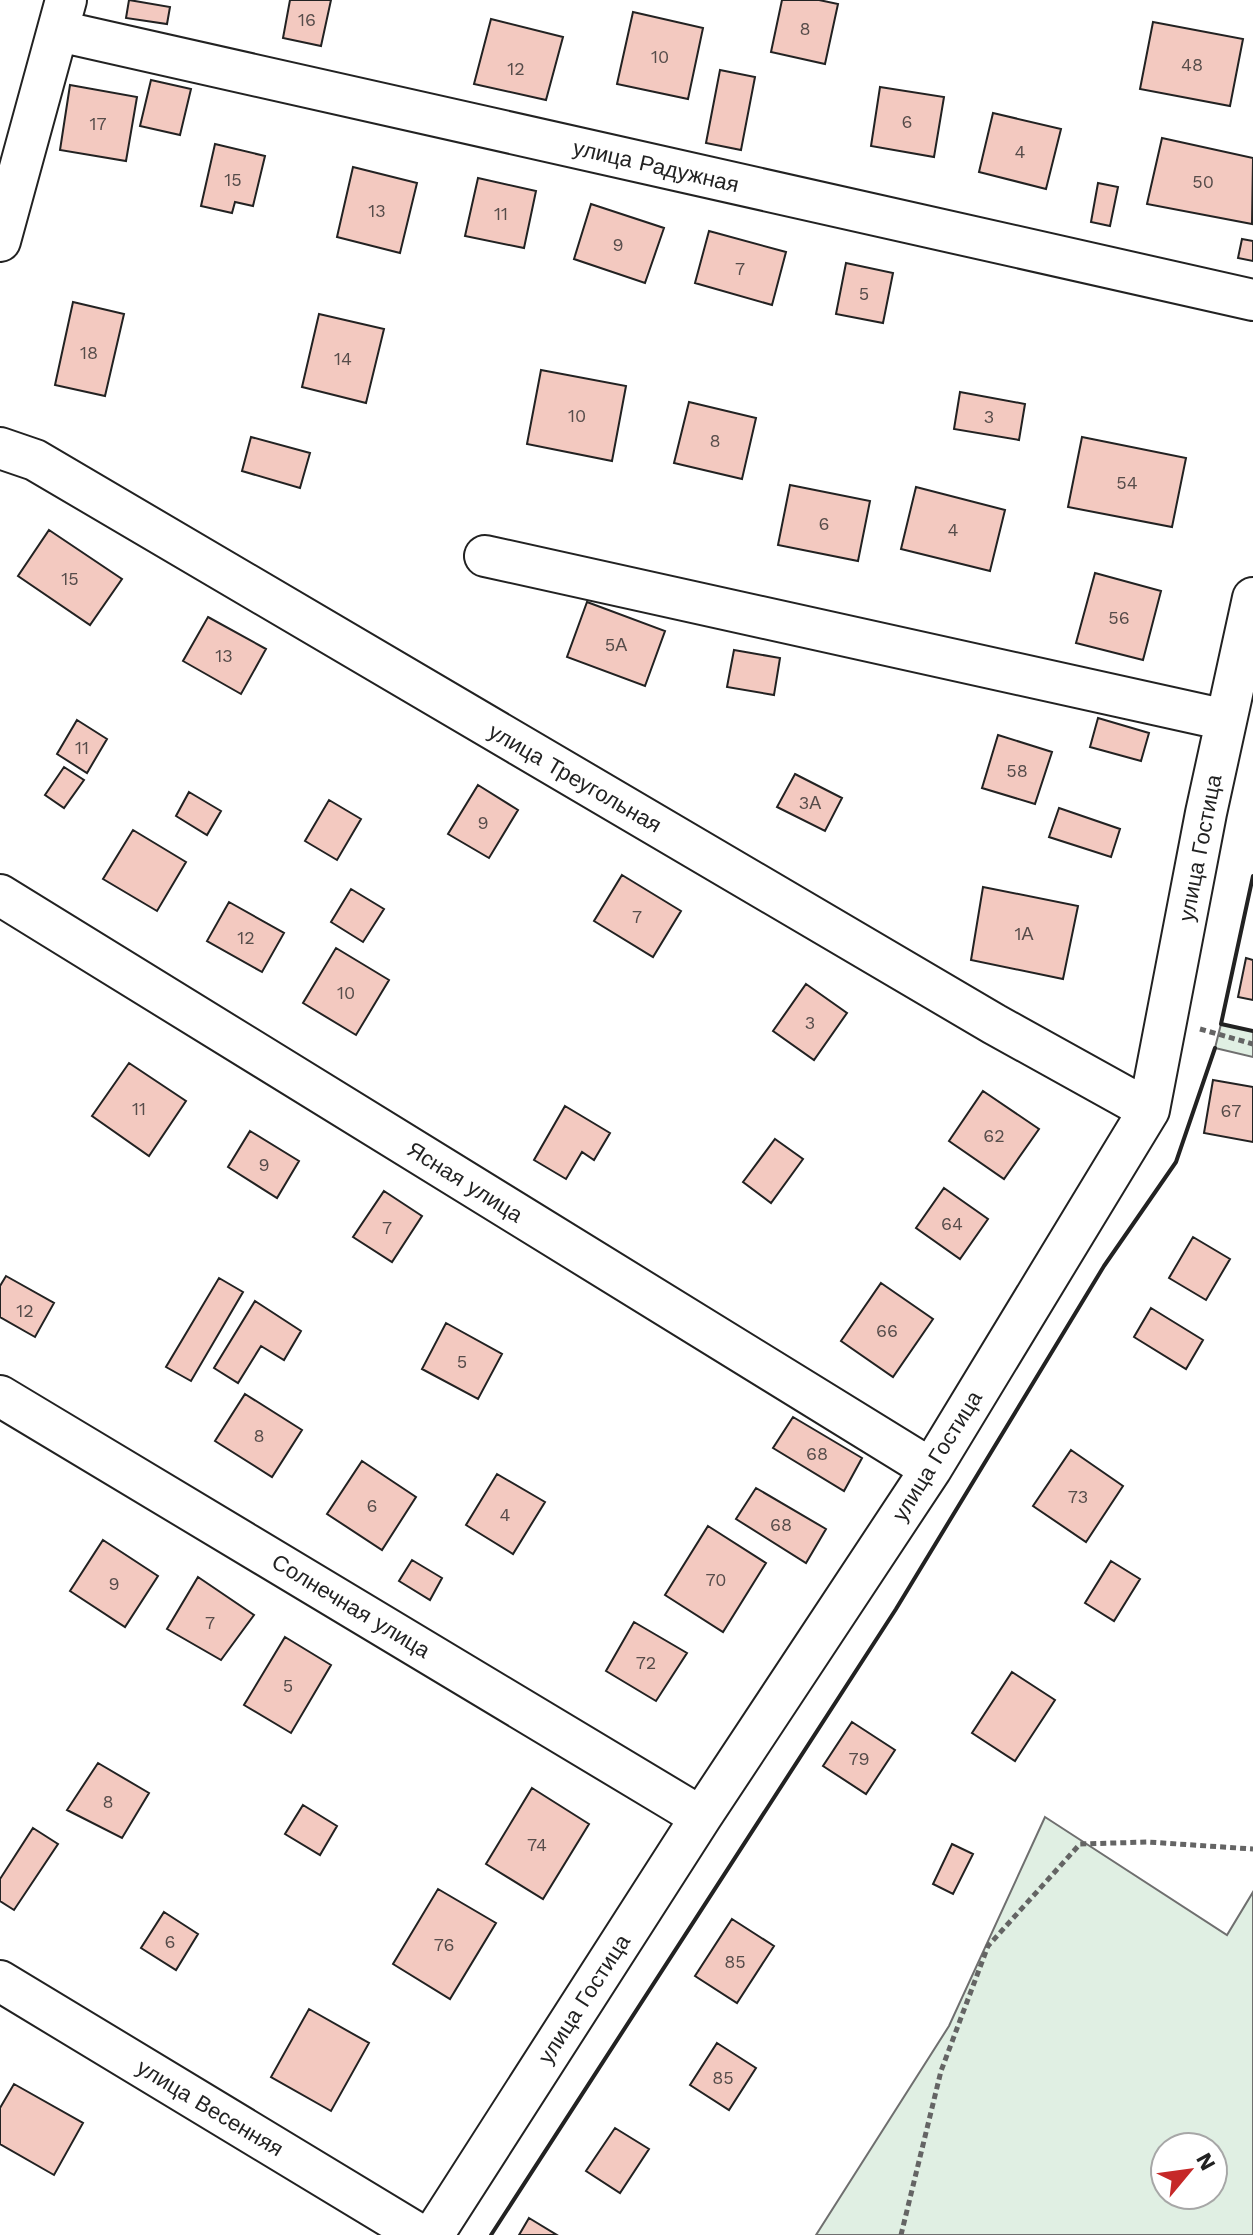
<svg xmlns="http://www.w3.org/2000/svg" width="1253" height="2235" font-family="'Work Sans',sans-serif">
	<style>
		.green { fill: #e0efe3; stroke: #6f6f6f; stroke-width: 2; fill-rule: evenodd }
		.building { fill: #f3c9c0; stroke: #222; stroke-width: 2 }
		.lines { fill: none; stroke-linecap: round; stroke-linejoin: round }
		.minor-casing { stroke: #222; stroke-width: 44 }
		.path { stroke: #646464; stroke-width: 5; stroke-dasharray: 6 4; stroke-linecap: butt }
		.minor { stroke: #fff; stroke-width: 40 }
		.wall { stroke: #222; stroke-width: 4 }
		.labels { text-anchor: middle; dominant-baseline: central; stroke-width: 6; stroke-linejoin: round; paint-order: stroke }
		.number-label { font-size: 18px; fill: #564c4a }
		.street-label { font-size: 22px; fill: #222; stroke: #fff }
	</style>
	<rect width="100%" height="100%" fill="#fff"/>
	<path class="green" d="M1221,1024L1253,1031V1057L1215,1048Z
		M1045,1817L1227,1935L1253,1892V2235H816L949,2026ZM1213,2147V2195H1165V2147Z"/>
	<path class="building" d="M129,0L170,7L167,24L126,18Z
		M290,0H331L321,46L283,38Z
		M782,0H819L838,4L825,64L771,52Z
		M633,12L703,28L688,99L617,84Z
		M491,19L563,37L546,100L474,84Z
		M1153,22L1243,39L1230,106L1140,89Z
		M720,70L755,77L741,150L706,143Z
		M151,80L191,89L180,135L140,126Z
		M70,85L137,97L126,161L60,150Z
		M880,87L944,97L934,157L871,146Z
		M993,113L1061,129L1046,189L979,172Z
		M1162,138L1253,158L1252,224L1147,204Z
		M215,144L265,156L253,206L235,202L232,213L201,206Z
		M353,167L417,183L400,253L337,237Z
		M478,178L536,191L524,248L465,236Z
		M1098,183L1118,187L1110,226L1091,222Z
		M591,204L664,228L645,283L574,259Z
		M709,231L786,252L772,305L695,283Z
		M1242,239L1253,241V261L1238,258Z
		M846,263L893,273L883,323L836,314Z
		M73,302L124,314L105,396L55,385Z
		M319,314L384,329L366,403L302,387Z
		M541,370L626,386L612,461L527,444Z
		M960,392L1025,404L1019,440L954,429Z
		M689,402L756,418L742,479L674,463Z
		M251,437L310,453L300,488L242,471Z
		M1082,437L1186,458L1172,527L1068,507Z
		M790,485L870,501L858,561L778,545Z
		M916,487L1005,510L990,571L901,549Z
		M49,530L122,579L90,625L18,576Z
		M1095,573L1161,591L1143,660L1076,643Z
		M587,602L665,631L645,686L567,657Z
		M208,617L266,649L241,694L183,661Z
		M734,650L780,658L774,695L727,687Z
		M1098,718L1149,733L1141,761L1090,747Z
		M77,720L107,739L87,773L57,754Z
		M998,735L1052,752L1035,804L982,788Z
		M64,767L84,780L64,808L45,795Z
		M795,774L842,798L825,831L777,807Z
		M478,785L518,810L489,858L448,834Z
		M189,792L221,811L207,835L176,816Z
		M329,800L361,819L337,860L305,841Z
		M1059,808L1120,829L1111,857L1049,837Z
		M133,830L186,862L157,911L103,879Z
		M622,875L681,911L653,957L594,921Z
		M983,887L1078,906L1063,979L971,960Z
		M351,889L384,909L363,942L331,922Z
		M229,902L284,933L262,972L207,941Z
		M336,948L389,980L356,1035L303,1003Z
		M1246,958L1253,960V1000L1238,997Z
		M806,984L847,1013L814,1060L773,1031Z
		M129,1063L186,1101L149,1156L92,1116Z
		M1213,1080L1253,1087V1142L1204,1133Z
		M983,1091L1039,1129L1004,1179L949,1141Z
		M565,1106L610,1133L594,1160L582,1152L566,1179L534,1160Z
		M250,1131L299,1161L277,1198L228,1167Z
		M775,1139L803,1159L771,1203L743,1182Z
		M944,1188L988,1219L960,1259L916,1228Z
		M384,1191L422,1216L392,1262L353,1237Z
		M1193,1237L1230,1259L1206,1300L1169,1278Z
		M6,1276L54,1303L35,1337L0,1317V1286Z
		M219,1278L243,1292L191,1381L166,1367Z
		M881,1283L933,1319L893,1377L841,1341Z
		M255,1301L301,1331L284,1360L261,1346L238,1383L214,1368Z
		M1151,1308L1203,1340L1186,1369L1134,1337Z
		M446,1323L502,1354L478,1399L422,1369Z
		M245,1394L302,1430L272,1477L215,1441Z
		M793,1417L862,1458L844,1491L773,1448Z
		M1071,1450L1123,1486L1086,1542L1033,1506Z
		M362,1461L416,1497L382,1550L327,1514Z
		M497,1474L545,1502L513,1554L466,1525Z
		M756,1488L826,1529L806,1563L736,1519Z
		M708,1526L766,1563L723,1632L665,1595Z
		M103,1540L158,1576L125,1627L70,1591Z
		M412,1560L442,1578L430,1600L399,1581Z
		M1111,1561L1140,1579L1114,1621L1085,1603Z
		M198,1577L254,1615L221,1660L167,1629Z
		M634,1622L687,1653L656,1701L606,1671Z
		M285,1637L331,1665L291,1733L244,1705Z
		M1012,1672L1055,1700L1015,1761L972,1733Z
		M852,1722L895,1750L866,1794L823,1766Z
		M98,1763L149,1793L122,1838L67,1810Z
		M532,1788L589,1824L543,1899L486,1864Z
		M303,1805L337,1826L320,1855L285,1834Z
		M33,1828L58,1844L14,1910L0,1901V1879Z
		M952,1844L973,1854L953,1894L933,1884Z
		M438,1889L496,1923L450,1999L393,1964Z
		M164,1912L198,1934L176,1970L141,1948Z
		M732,1919L774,1946L737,2003L695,1976Z
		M309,2009L369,2043L331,2111L271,2077Z
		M717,2043L756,2068L729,2110L690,2085Z
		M14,2084L83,2123L54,2175L0,2144V2108Z
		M615,2128L649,2149L620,2193L586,2171Z
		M529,2218L557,2235H519Z"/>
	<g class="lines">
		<defs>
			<path id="minor" d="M59,31L1253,300
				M0,241L66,0
				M0,448L35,460L994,1024L1149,1110
				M485,556L1226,720
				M0,895L931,1469
				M0,1396L701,1817
				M0,1981L420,2235
				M433,2235L701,1817L931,1469L1149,1110L1206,813L1253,598"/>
		</defs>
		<use href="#minor" class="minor-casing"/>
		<path class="path" d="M1200,1029L1253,1044
			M901,2235L941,2071L988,1946L1080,1844L1148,1842L1253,1849"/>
		<use href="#minor" class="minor"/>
		<path class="wall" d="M1253,876L1221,1024L1253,1031
			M491,2235L896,1609L1104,1266L1176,1162L1215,1048"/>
	</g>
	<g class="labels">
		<g class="number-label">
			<text x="307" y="19">16</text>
			<text x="805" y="28">8</text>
			<text x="660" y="56">10</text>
			<text x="1192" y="64">48</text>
			<text x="516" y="68">12</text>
			<text x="907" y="121">6</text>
			<text x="98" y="123">17</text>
			<text x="1020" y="151">4</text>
			<text x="233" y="179">15</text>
			<text x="1203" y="181">50</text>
			<text x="377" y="210">13</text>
			<text x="501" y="213">11</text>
			<text x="618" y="244">9</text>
			<text x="740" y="268">7</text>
			<text x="864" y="293">5</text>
			<text x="89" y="352">18</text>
			<text x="343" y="358">14</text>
			<text x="577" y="415">10</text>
			<text x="989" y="416">3</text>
			<text x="715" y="440">8</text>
			<text x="1127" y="482">54</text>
			<text x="824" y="523">6</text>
			<text x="953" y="529">4</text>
			<text x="70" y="578">15</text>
			<text x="1119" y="617">56</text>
			<text x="616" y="644">5А</text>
			<text x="224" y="655">13</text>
			<text x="82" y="747">11</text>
			<text x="1017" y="770">58</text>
			<text x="810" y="802">3А</text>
			<text x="483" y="822">9</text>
			<text x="637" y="916">7</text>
			<text x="1024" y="933">1А</text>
			<text x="246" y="937">12</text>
			<text x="346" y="992">10</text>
			<text x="810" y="1022">3</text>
			<text x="139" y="1108">11</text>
			<text x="1231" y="1110">67</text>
			<text x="994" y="1135">62</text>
			<text x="264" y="1164">9</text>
			<text x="952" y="1223">64</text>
			<text x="387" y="1227">7</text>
			<text x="25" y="1310">12</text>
			<text x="887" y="1330">66</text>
			<text x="462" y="1361">5</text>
			<text x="259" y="1435">8</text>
			<text x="817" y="1453">68</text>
			<text x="1078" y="1496">73</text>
			<text x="372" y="1505">6</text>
			<text x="505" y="1514">4</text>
			<text x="781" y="1524">68</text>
			<text x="716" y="1579">70</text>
			<text x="114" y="1583">9</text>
			<text x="210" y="1622">7</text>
			<text x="646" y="1662">72</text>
			<text x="288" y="1685">5</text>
			<text x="859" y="1758">79</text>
			<text x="108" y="1801">8</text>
			<text x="537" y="1844">74</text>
			<text x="170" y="1941">6</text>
			<text x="444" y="1944">76</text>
			<text x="735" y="1961">85</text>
			<text x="723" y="2077">85</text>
		</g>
		<g class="street-label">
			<text transform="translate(656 166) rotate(13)">улица Радужная</text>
			<text transform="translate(575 778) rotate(30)">улица Треугольная</text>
			<text transform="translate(1200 848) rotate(-79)">улица Гостица</text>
			<text transform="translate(465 1182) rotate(32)">Ясная улица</text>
			<text transform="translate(937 1456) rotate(-58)">улица Гостица</text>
			<text transform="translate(351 1606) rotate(31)">Солнечная улица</text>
			<text transform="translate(584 1999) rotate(-57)">улица Гостица</text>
			<text transform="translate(210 2108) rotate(31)">улица Весенняя</text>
		</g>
	</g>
	<g transform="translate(1189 2171) rotate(61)"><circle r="38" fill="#ffffff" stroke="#a7a7a7" stroke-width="2"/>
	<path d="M0-6L14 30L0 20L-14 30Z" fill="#c62828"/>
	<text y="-12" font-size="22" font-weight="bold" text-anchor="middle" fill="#222222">N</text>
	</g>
</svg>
